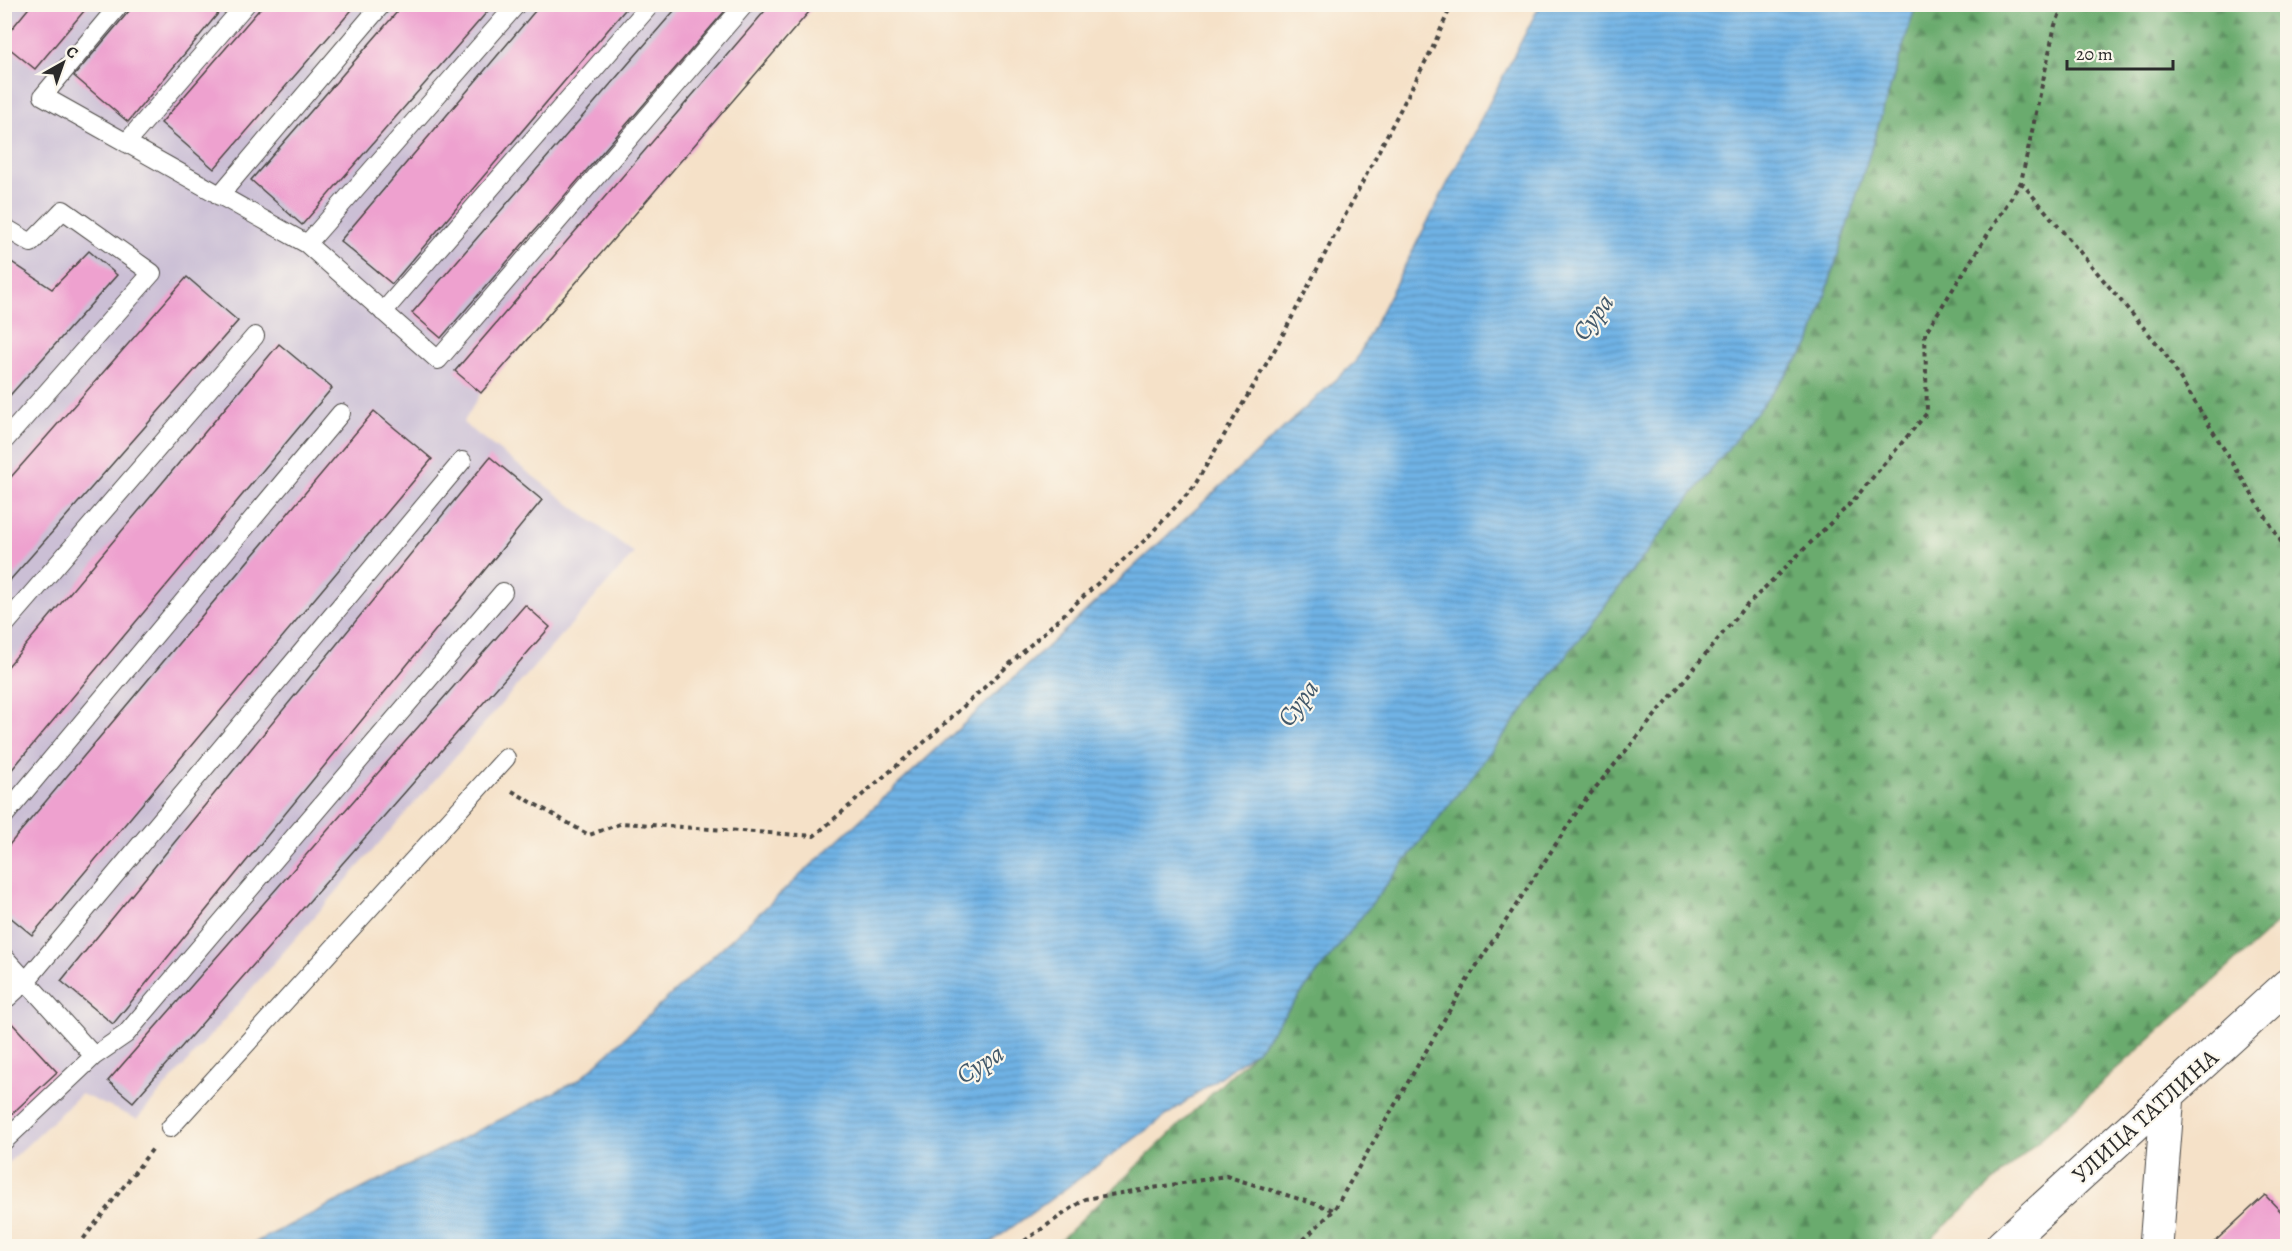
<svg xmlns="http://www.w3.org/2000/svg" width="2292" height="1251" font-family="Alegreya,serif">
	<style>
		.industrial { fill: #cbbfd5 }
		.forest { fill: url(#forest-firs); stroke: #4a6b4c; stroke-width: 1.5 }
		.water { fill: url(#water-rules); stroke: #4e6e88; stroke-width: 1.5 }
		.building { fill: #eea1cf }
		.lines { fill: none; stroke-linecap: round; stroke-linejoin: round }
		.service-casing { stroke: #494643; stroke-width: 20 }
		.minor-casing { stroke: #494643; stroke-width: 35 }
		.path { stroke: #494643; stroke-width: 4; stroke-dasharray: 4.5 4.5; stroke-linecap: butt }
		.service { stroke: #fff; stroke-width: 18 }
		.minor { stroke: #fff; stroke-width: 33 }
		.labels { text-anchor: middle; dominant-baseline: central; stroke-width: 4.5; stroke-linejoin: round; paint-order: stroke }
		.street-label { font-size: 24px; fill: #2b2b2b; stroke: #fbf7ec }
		.water-label { font-size: 26px; font-style: italic; fill: #435a6c; stroke: #fbf7ec }
	</style>
	<defs>
		<pattern id="forest-firs" width="22" height="20" patternUnits="userSpaceOnUse" patternTransform="scale(1.5)"><rect width="22" height="20" fill="#6aab6e"/><path d="M5 1l3.5 6h-7zM16 11l3.5 6h-7z" fill="#578b5b"/></pattern>
		<pattern id="water-rules" width="6" height="5" patternUnits="userSpaceOnUse" patternTransform="scale(1.5)"><rect width="6" height="5" fill="#70b2e5"/><path d="M0 2.5h6" fill="none" stroke="#5c91ba"/></pattern>
	</defs>
	<rect width="100%" height="100%" fill="#fbf7ec"/>
	<filter id="ink" filterUnits="userSpaceOnUse"><feTurbulence type="fractalNoise" baseFrequency=".0167" numOctaves="2"/><feDisplacementMap in="SourceGraphic" scale="12" xChannelSelector="R" yChannelSelector="G"/><feConvolveMatrix kernelMatrix="1 2 1 2 8 2 1 2 1" color-interpolation-filters="sRGB"/></filter>
	<filter id="wash" filterUnits="userSpaceOnUse"><feTurbulence type="fractalNoise" baseFrequency=".008" numOctaves="4" result="noise"/><feDisplacementMap in="SourceGraphic" scale="24" xChannelSelector="R" yChannelSelector="G"/><feGaussianBlur stdDeviation="1.35" result="paint"/><feColorMatrix in="noise" values="0 0 0 0 0 0 0 0 0 0 0 0 0 0 0 0 0 1.4 0 .05"/><feComposite in="paint" operator="in"/></filter>
	<g filter="url(#wash)">
		<rect width="100%" height="100%" fill="#f5e1c8"/>
		<path class="industrial" d="M5,5H815L481,393L463,423L634,553L137,1119L81,1094L5,1166Z"/>
		<path class="forest" d="M1916,5H2287V914L1923,1246H1054L1257,1050L1810,344Z"/>
		<path class="water" d="M1540,5H1916L1810,344L1257,1050L986,1246H248L579,1080L1355,362Z"/>
		<g id="blocks">
			<path class="building" d="M32,4H90L35,69L4,44V38Z
				M135,4H226L128,122L74,76Z
				M264,4H357L214,169L161,123Z
				M404,4H494L302,225L251,180Z
				M541,4H630L392,284L340,241Z
				M680,4H731L441,338L412,313Z
				M770,5H815L481,393L455,371Z
				M89,251L117,275L4,402V257L52,289Z
				M187,277L238,321L4,587V485Z
				M279,344L332,388L4,779V671Z
				M374,411L432,459L32,935L4,912V851Z
				M490,457L542,500L113,1024L61,981Z
				M525,605L550,627L133,1102L108,1081Z
				M8,1019L57,1072L4,1121V1022Z
				M2265,1195L2288,1219V1246H2210Z"/>
		</g>
	</g>
	<g filter="url(#ink)">
		<use href="#blocks" fill-opacity="0" stroke="#494643" stroke-width="1.5"/>
		<g class="lines">
			<defs>
				<path id="service" d="M120,4L43,96L307,244L438,360L745,4
					M126,143L246,4
					M219,196L382,4
					M4,227L31,243L63,210L152,273L4,441
					M307,244L517,4
					M383,312L651,4
					M4,626L255,336
					M4,816L341,413
					M4,957L94,1056L126,1034L503,592
					M4,1001L26,981L462,461
					M170,1128L506,758
					M4,1141L94,1056"/>
				<path id="minor" d="M2002,1246L2288,985
					M2156,1246L2168,1094"/>
			</defs>
			<use href="#service" class="service-casing"/>
			<use href="#minor" class="minor-casing"/>
			<path class="path" d="M2021,182L2164,352L2288,553
				M512,791L589,835L622,823L814,836L928,739L1146,539L1193,488L1278,344L1432,49L1452,4
				M78,1246L154,1147
				M1017,1246L1085,1199L1226,1176L1334,1210
				M1297,1246L1334,1210L1466,982L1582,804L1742,610L1852,502L1927,413L1925,333L2021,182L2055,25L2064,4"/>
			<use href="#service" class="service"/>
			<use href="#minor" class="minor"/>
		</g>
	</g>
	<g class="labels">
		<g class="street-label">
			<text transform="translate(2145 1116) rotate(-42)">УЛИЦА ТАТЛИНА</text>
		</g>
		<g class="water-label">
			<text transform="translate(1593 317) rotate(-53)">Сура</text>
			<text transform="translate(1298 703) rotate(-53)">Сура</text>
			<text transform="translate(980 1064) rotate(-32)">Сура</text>
		</g>
	</g>
	<rect width="2292" height="1251" fill="none" stroke="#fbf7ec" stroke-width="24"/>
	<g transform="translate(63 63) rotate(40)" stroke="#fbf7ec" stroke-width="4.5" paint-order="stroke">
	<path d="M0-4.5L10 22L0 15L-10 22Z" fill="#2b2b2b"/>
	<text y="-9" font-size="16" font-weight="bold" text-anchor="middle" fill="#2b2b2b">С</text>
	</g>
	<path d="M2067 60v9h106v-9" fill="none" stroke="#2b2b2b" stroke-width="3"/>
	<text x="2076" y="60" font-size="18" fill="#2b2b2b" stroke="#fbf7ec" stroke-width="4.5" paint-order="stroke">20 m</text>
</svg>
